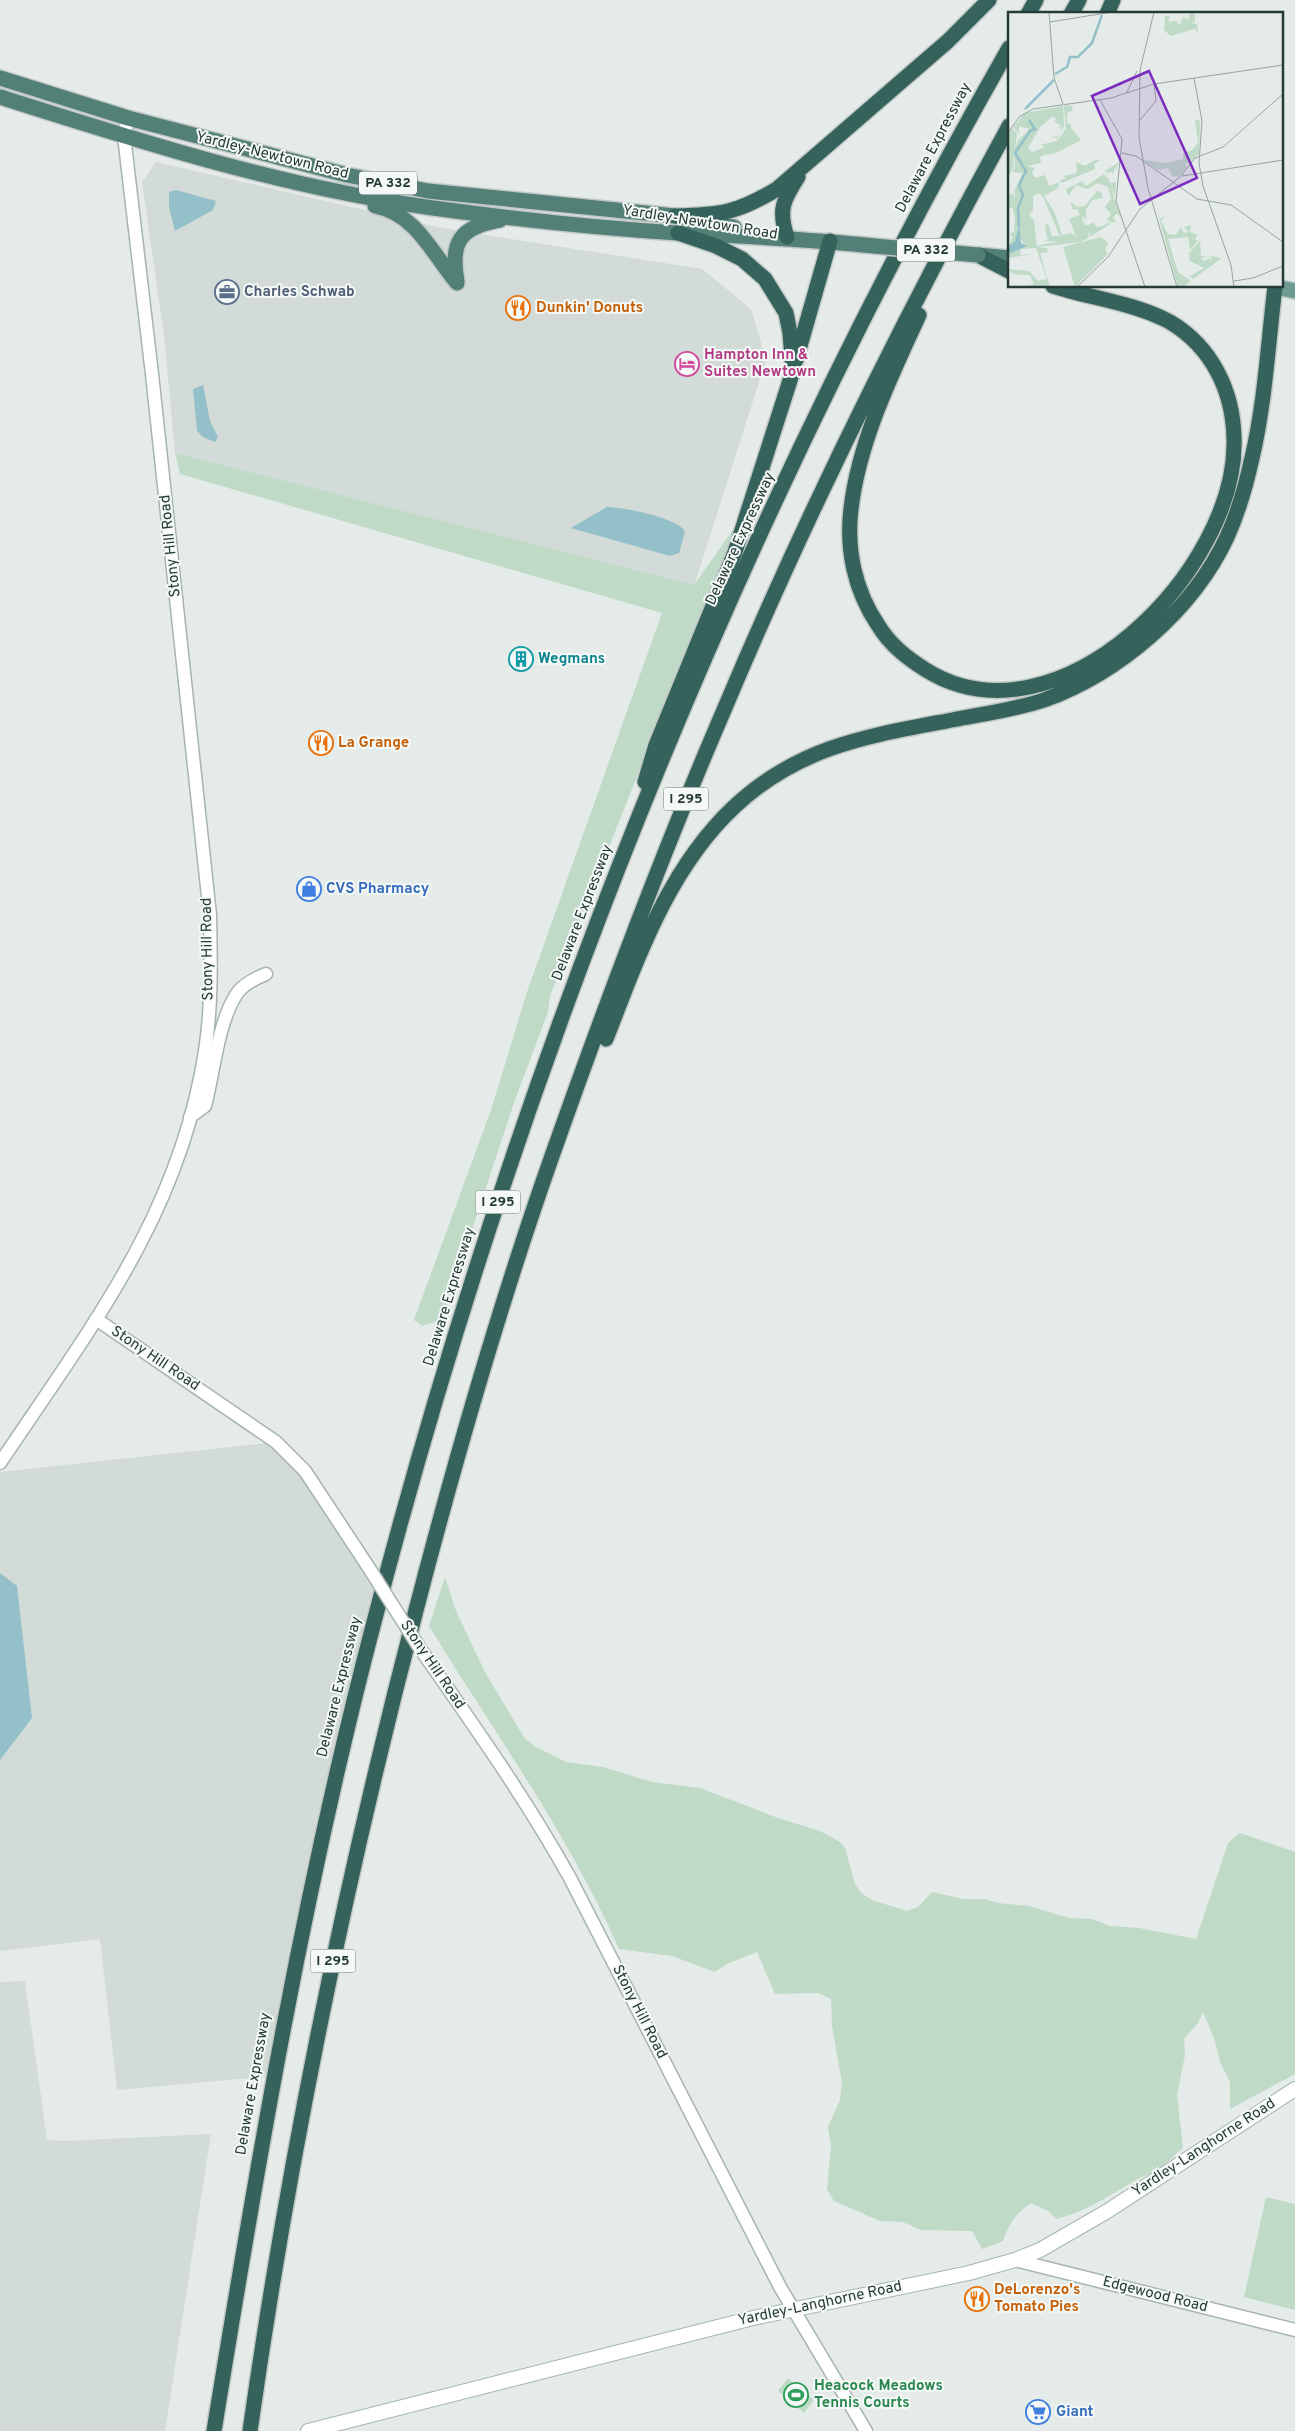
<svg xmlns="http://www.w3.org/2000/svg" width="1295" height="2431" font-family="Overpass,sans-serif">
	<style>
		.built { fill: #d2dbd7 }
		.green { fill: #bfdac7 }
		.water { fill: #93c0c9 }
		.lines { fill: none; stroke-linecap: round; stroke-linejoin: round }
		.tertiary-casing { stroke: #a7b3af; stroke-width: 15 }
		.secondary-casing { stroke: #a3b6b0; stroke-width: 16 }
		.primary-casing { stroke: #c2c8c6; stroke-width: 18 }
		.trunk-casing { stroke: #c2c8c6; stroke-width: 18 }
		.motorway-casing { stroke: #c2c8c6; stroke-width: 18 }
		.tertiary { stroke: #fff; stroke-width: 12 }
		.secondary { stroke: #fff; stroke-width: 14 }
		.primary { stroke: #6e9b91; stroke-width: 15 }
		.trunk { stroke: #527f76; stroke-width: 15 }
		.motorway { stroke: #35635b; stroke-width: 15 }
		.tertiary-bridge-casing { stroke: #a7b3af; stroke-width: 15; stroke-linecap: butt }
		.trunk-bridge-casing { stroke: #c2c8c6; stroke-width: 18; stroke-linecap: butt }
		.tertiary-bridge { stroke: #fff; stroke-width: 12 }
		.trunk-bridge { stroke: #527f76; stroke-width: 15 }
		.labels { text-anchor: middle; dominant-baseline: central; stroke-width: 4; stroke-linejoin: round; paint-order: stroke }
		.shield { fill: #f4f8f6; stroke: #63746f; stroke-width: 1 }
		.shield-label { font-size: 14px; font-weight: bold; fill: #253b35 }
		.street-label { font-size: 15px; fill: #253b35; stroke: #f4f8f6 }
		.service-label { font-size: 15px; font-weight: bold; fill: #4e5e75; stroke: #f4f8f6; text-anchor: start }
		.food-label { font-size: 15px; font-weight: bold; fill: #c56008; stroke: #f4f8f6; text-anchor: start }
		.hotel-label { font-size: 15px; font-weight: bold; fill: #b23c85; stroke: #f4f8f6; text-anchor: start }
		.culture-label { font-size: 15px; font-weight: bold; fill: #0d838f; stroke: #f4f8f6; text-anchor: start }
		.shop-label { font-size: 15px; font-weight: bold; fill: #366cbe; stroke: #f4f8f6; text-anchor: start }
		.leisure-label { font-size: 15px; font-weight: bold; fill: #27864d; stroke: #f4f8f6; text-anchor: start }
		.inset-river { fill: none; stroke: #93c0c9; stroke-width: 2.5 }
		.inset-road { fill: none; stroke: #98a5a0; stroke-width: 1 }
		.view { fill: #7b2cbf; fill-opacity: 0.15; stroke: #7b2cbf; stroke-width: 2.5 }
		.inset-edge { fill: none; stroke: #253b35; stroke-width: 2.5 }
	</style>
	<rect width="100%" height="100%" fill="#e4ebe8"/>
	<path class="built" d="M156,162L442,228L702,269L751,309L766,360L694,586L175,453L164,335L142,182Z
		M276,1442L293,1458L382,1590L273,2076L117,2090L100,1939L0,1951V1472Z
		M25,1981L47,2140L65,2141L211,2134L165,2431H0V1982Z"/>
	<path class="green" d="M175,453L694,585L737,524L550,996L548,1012L515,1100L442,1320L422,1326L414,1320L491,1110L527,992L662,613L180,474Z
		M445,1577L456,1611L485,1672L525,1739L536,1747L566,1762L603,1767L652,1782L700,1788L778,1818L820,1831L840,1842L845,1848L855,1884L861,1893L872,1900L907,1911L918,1907L932,1892L963,1899H986L997,1903L1029,1906L1069,1918L1092,1919L1110,1926L1139,1928L1196,1939L1228,1843L1240,1833L1295,1852V2074L1230,2109V2082L1220,2062L1214,2038L1203,2012L1198,2023L1184,2039L1185,2055L1177,2095L1183,2148C1174,2154 1168,2164 1160,2168C1152,2173 1143,2176 1136,2180C1106,2197 1090,2210 1056,2219L1050,2212L1031,2203C1016,2213 1009,2223 1003,2241L982,2249L972,2231L921,2230L903,2222L880,2221L834,2201L827,2189L831,2146L828,2127L840,2100L842,2083L832,2026L831,1999L818,1993L775,1994L757,1952L727,1964L715,1972L672,1956L619,1949C569,1835 494,1732 429,1626Z
		M1266,2197L1295,2204V2310L1244,2297Z
		M788,2378L814,2400L804,2413L778,2391Z"/>
	<path class="water" d="M176,190L216,201L213,210L175,231L169,207V192Z
		M203,385L210,421L218,437L215,442L203,437L197,431L193,389Z
		M607,507C622,507 680,518 685,532L679,553L670,556L571,528Z
		M0,1573L17,1586L32,1718L0,1760Z"/>
	<g class="lines">
		<defs>
			<path id="tertiary" d="M190,1117L205,1106C214,1072 218,1020 238,992C245,983 256,978 266,974
				M96,1319L276,1442L305,1471L369,1568
				M0,1463C89,1330 180,1215 205,1051C212,1006 211,960 210,915L152,374L124,136L128,118
				M419,1647C472,1723 525,1797 570,1878L780,2287L866,2431
				M1015,2260L1295,2330"/>
			<path id="secondary" d="M308,2431L753,2318L969,2273L1015,2260L1040,2250L1106,2212L1295,2089"/>
			<path id="primary" d="M1275,287L1295,291"/>
			<path id="trunk" d="M0,78L128,118L347,175L428,191L675,216L734,227
				M0,97C142,142 285,188 433,208C514,219 596,228 678,233C743,236 808,239 874,246
				M375,206C416,214 432,253 457,283
				M978,255L1009,258
				M457,281C450,242 460,227 500,220"/>
			<path id="motorway" d="M1028,14L1036,0
				M1071,14L1079,0
				M1107,14L1113,0
				M675,216C721,215 737,213 777,189L948,41L989,0
				M787,237C778,210 783,200 798,177
				M978,255L1009,271
				M919,315C891,376 859,441 851,509C846,550 855,591 878,625C890,645 907,658 926,670C1058,752 1239,569 1234,438C1233,391 1212,347 1170,322C1135,303 1090,298 1053,286
				M796,360L830,241
				M645,782L656,745L735,552L793,371L790,333L786,313L765,279L742,259L716,246L678,233
				M606,1039C638,957 668,869 734,807C799,746 868,736 952,720C982,714 1014,710 1044,700C1119,673 1193,610 1227,537C1238,513 1246,485 1252,458C1265,403 1268,344 1275,287
				M214,2431C258,2159 304,1888 374,1622C516,1074 729,540 1009,48
				M250,2431C289,2156 345,1883 415,1614C455,1460 499,1306 552,1156C605,1006 661,856 724,710C808,510 905,316 1009,126"/>
		</defs>
		<use href="#tertiary" class="tertiary-casing"/>
		<use href="#secondary" class="secondary-casing"/>
		<use href="#primary" class="primary-casing"/>
		<use href="#trunk" class="trunk-casing"/>
		<use href="#motorway" class="motorway-casing"/>
		<use href="#tertiary" class="tertiary"/>
		<use href="#secondary" class="secondary"/>
		<use href="#primary" class="primary"/>
		<use href="#trunk" class="trunk"/>
		<use href="#motorway" class="motorway"/>
		<defs>
			<path id="tertiary-bridge" d="M369,1568L419,1647"/>
			<path id="trunk-bridge" d="M874,246L978,255"/>
		</defs>
		<use href="#tertiary-bridge" class="tertiary-bridge-casing"/>
		<use href="#trunk-bridge" class="trunk-bridge-casing"/>
		<use href="#tertiary-bridge" class="tertiary-bridge"/>
		<use href="#trunk-bridge" class="trunk-bridge"/>
	</g>
	<defs>
		<symbol id="office-ring" viewBox="-11 -11 22 22"><circle r="9.5" fill="#f4f8f6" stroke="#5c6f8a" stroke-width="1.5"/><path d="M-6-3h4V-5.5h4V-3h4V5H-6ZM-1-4.5V-3h2v-1.5ZM-6 0V1H6V0Z" fill="#5c6f8a"/></symbol>
		<symbol id="restaurant-ring" viewBox="-11 -11 22 22"><circle r="9.5" fill="#f4f8f6" stroke="#e8710a" stroke-width="1.5"/><path d="M-5-6h1v4h1v-4h1v4h1v-4h1v5L-1.5 .5V6h-2V.5L-5-1ZM5-6V6H3V1.5H1.5Q1.5-4 5-6Z" fill="#e8710a"/></symbol>
		<symbol id="hotel-ring" viewBox="-11 -11 22 22"><circle r="9.5" fill="#f4f8f6" stroke="#d1479c" stroke-width="1.5"/><path d="M-6-4.5h1.5V1H6V5H4.5V3h-9V5H-6ZM-4 0a1.8 1.8 0 1 1 3.6 0ZM.5 0V-2.5h3Q6-2.5 6 0Z" fill="#d1479c"/></symbol>
		<symbol id="building-ring" viewBox="-11 -11 22 22"><circle r="9.5" fill="#f4f8f6" stroke="#0f9aa8" stroke-width="1.5"/><path d="M-4-6H4V6H1V3H-1V6H-4ZM-2.5-4.3h1.7v1.8h-1.7ZM.8-4.3h1.7v1.8H.8ZM-2.5-1h1.7V.8h-1.7ZM.8-1h1.7V.8H.8Z" fill="#0f9aa8"/></symbol>
		<symbol id="shop-ring" viewBox="-11 -11 22 22"><circle r="9.5" fill="#f4f8f6" stroke="#3f7fe0" stroke-width="1.5"/><path d="M-5-2.5h2.3a2.7 3.5 0 0 1 5.4 0H5L5.5 6h-11ZM-1.5-2.5h3a1.5 2.3 0 0 0-3 0Z" fill="#3f7fe0"/></symbol>
		<symbol id="stadium-ring" viewBox="-11 -11 22 22"><circle r="9.5" fill="#f4f8f6" stroke="#2e9e5b" stroke-width="1.5"/><path d="M0-5a6.5 5 0 1 0 0 10a6.5 5 0 1 0 0-10ZM-3.5-1.8h7v3.6h-7Z" fill="#2e9e5b"/></symbol>
		<symbol id="supermarket-ring" viewBox="-11 -11 22 22"><circle r="9.5" fill="#f4f8f6" stroke="#3f7fe0" stroke-width="1.5"/><path d="M-6-5.5h2.5l.6 2H6L4.5 2H-2.5L-4.4-4H-6ZM-1.5 3.2a1.3 1.3 0 1 0 .1 0ZM3 3.2a1.3 1.3 0 1 0 .1 0Z" fill="#3f7fe0"/></symbol>
	</defs>
	<g fill-rule="evenodd">
		<use href="#office-ring" x="213" y="278" width="28" height="28"/>
		<use href="#restaurant-ring" x="504" y="294" width="28" height="28"/>
		<use href="#hotel-ring" x="673" y="350" width="28" height="28"/>
		<use href="#building-ring" x="507" y="645" width="28" height="28"/>
		<use href="#restaurant-ring" x="307" y="729" width="28" height="28"/>
		<use href="#shop-ring" x="295" y="875" width="28" height="28"/>
		<use href="#restaurant-ring" x="963" y="2285" width="28" height="28"/>
		<use href="#stadium-ring" x="782" y="2381" width="28" height="28"/>
		<use href="#supermarket-ring" x="1024" y="2398" width="28" height="28"/>
	</g>
	<g class="labels">
		<g class="shield">
			<rect x="359" y="171.5" width="58" height="23" rx="4"/>
			<rect x="897" y="238.5" width="58" height="23" rx="4"/>
			<rect x="663.5" y="787.5" width="45" height="23" rx="4"/>
			<rect x="475.5" y="1190.5" width="45" height="23" rx="4"/>
			<rect x="310.5" y="1949.5" width="45" height="23" rx="4"/>
		</g>
		<g class="shield-label">
			<text x="388" y="183">PA 332</text>
			<text x="926" y="250">PA 332</text>
			<text x="686" y="799">I 295</text>
			<text x="498" y="1202">I 295</text>
			<text x="333" y="1961">I 295</text>
		</g>
		<g class="street-label">
			<text transform="translate(934 148) rotate(-62)">Delaware Expressway</text>
			<text transform="translate(272 156) rotate(14)">Yardley-Newtown Road</text>
			<text transform="translate(700 223) rotate(9)">Yardley-Newtown Road</text>
			<text transform="translate(741 539) rotate(-65)">Delaware Expressway</text>
			<text transform="translate(171 546) rotate(-96)">Stony Hill Road</text>
			<text transform="translate(583 913) rotate(-69)">Delaware Expressway</text>
			<text transform="translate(208 949) rotate(-91)">Stony Hill Road</text>
			<text transform="translate(450 1297) rotate(-73)">Delaware Expressway</text>
			<text transform="translate(155 1359) rotate(34)">Stony Hill Road</text>
			<text transform="translate(432 1665) rotate(56)">Stony Hill Road</text>
			<text transform="translate(340 1687) rotate(-76)">Delaware Expressway</text>
			<text transform="translate(639 2012) rotate(63)">Stony Hill Road</text>
			<text transform="translate(254 2084) rotate(-80)">Delaware Expressway</text>
			<text transform="translate(1204 2148) rotate(-33)">Yardley-Langhorne Road</text>
			<text transform="translate(1155 2295) rotate(14)">Edgewood Road</text>
			<text transform="translate(820 2304) rotate(-12)">Yardley-Langhorne Road</text>
		</g>
		<g class="service-label">
			<text x="244" y="292">Charles Schwab</text>
		</g>
		<g class="food-label">
			<text x="536" y="308">Dunkin' Donuts</text>
			<text x="338" y="743">La Grange</text>
			<text x="994" y="2290">DeLorenzo's<tspan x="994" dy="17">Tomato Pies</tspan></text>
		</g>
		<g class="hotel-label">
			<text x="704" y="355">Hampton Inn &amp;<tspan x="704" dy="17">Suites Newtown</tspan></text>
		</g>
		<g class="culture-label">
			<text x="538" y="659">Wegmans</text>
		</g>
		<g class="shop-label">
			<text x="326" y="889">CVS Pharmacy</text>
			<text x="1056" y="2412">Giant</text>
		</g>
		<g class="leisure-label">
			<text x="814" y="2386">Heacock Meadows<tspan x="814" dy="17">Tennis Courts</tspan></text>
		</g>
	</g>
	<g transform="translate(1008 12)">
		<rect width="275" height="275" fill="#e4ebe8"/>
		<path d="M181,2H187V9L183,11L189,12L190,20L186,17L163,24L156,18L157,4H162L160,10L169,9L171,14L175,5L181,8ZM63,93L65,98L59,101V111L63,112V116L73,128L48,141L35,143L32,145L33,151L19,154L27,156L24,160L27,166L37,163L41,174L52,170L50,176L36,184L46,199L54,223L62,221L68,224L61,207L72,203L69,197L65,198L62,189L69,195L77,194L89,179L93,180L95,186L84,188L78,198V208L75,204L74,208L78,214L86,210L88,215L95,214L100,211L98,208L102,212L83,224L80,219L81,225L73,230L30,235V233L52,230L36,229L42,227H39L37,213L40,212L44,224H52L35,185L31,181L25,184V198L21,203L26,208L29,235L39,236L40,240L32,241L42,275H17L26,272L22,263L5,262L0,257L21,259L30,269L39,267L28,236L13,237L12,243L26,242L0,246L1,241L16,232L10,223L11,215L7,229L1,233L5,224L1,223L6,219L7,205L4,195L0,197V185L3,181L7,185L6,179L15,161L5,160L7,156L6,139L5,157L2,162L0,161V123L4,116L9,122L7,136L11,127L20,119V116L11,115V122L5,115L17,101L55,94L56,114L49,127L44,124L49,125L54,118L51,115H54L46,109L48,107L45,104L32,115L20,136L24,140L37,135L32,133L49,129L58,117L56,94ZM187,107L192,109L191,142L179,152L177,150L179,156L171,164L164,165L160,156L150,158L135,148L159,151L175,147V141L183,139L190,131ZM87,148H92L86,152L87,157L54,171L52,168L57,167L56,164L69,161L68,150L77,154ZM111,150L105,161L98,160L102,171L108,170L107,184L102,174L113,205L109,202L105,205L108,209L104,211L99,207L103,202L97,195L103,187L100,175L90,171L79,177L68,173L60,184L58,177L74,169L78,174L96,162L100,168L97,159ZM149,199L152,207L157,204L153,209L160,222L168,223L173,215L176,221L180,220L176,215L183,213L182,220L190,223L187,226L190,229L182,238L180,225L160,227L170,260L183,269L175,275H170ZM93,225L100,231L97,238L100,242L67,275L55,235ZM192,229L193,244L201,245L193,246L196,249L201,246L204,249L202,244L214,246L185,267L182,264L196,256L182,249L181,241Z" fill="#bfdac7"/>
		<path d="M11,214L13,231L19,234L0,242V234L7,229Z" fill="#93c0c9"/>
		<path class="inset-river" d="M47,62L59,55L62,45H70L84,31L94,3M17,97L46,68M11,215L10,196L15,183L11,173L18,159L7,141L22,119L27,117L21,108"/>
		<path class="inset-road" d="M41,0L46,66L55,92M146,0L132,58L131,125L140,176L169,275M42,10L104,0M186,66L194,109L191,151L195,174L223,253L226,275M146,72L275,53M119,80L129,59M92,88L114,127L108,189L137,275M0,121L11,105L25,97L103,86L146,72L148,89L132,108M114,141L128,144L189,187L223,193L275,230M174,164L275,148M226,269L245,266L275,254M69,275L100,245L132,197L173,164L187,146L215,135L275,82"/>
		<path class="view" d="M141,59L189,166L132,192L84,84Z"/>
		<rect width="275" height="275" class="inset-edge"/>
	</g>
</svg>
